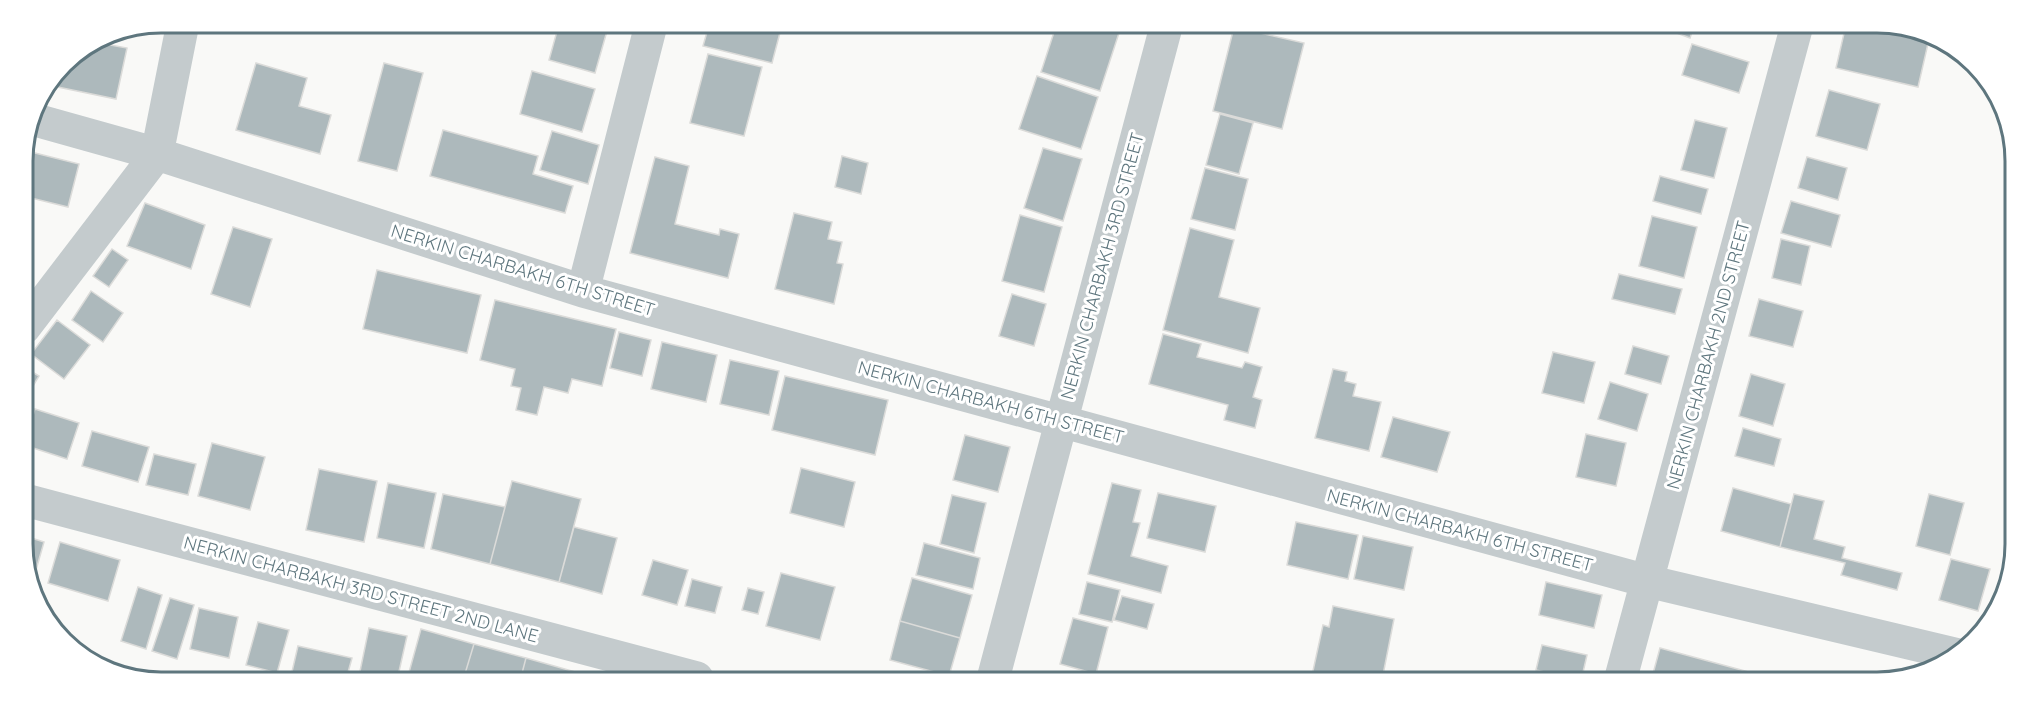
<svg xmlns="http://www.w3.org/2000/svg" width="2038" height="705" font-family="Quicksand,sans-serif">
	<style>
		.building { fill: #adb9bc; stroke: #dbdbd9; stroke-width: 1.5 }
		.lines { fill: none; stroke-linecap: round; stroke-linejoin: round }
		.minor { stroke: #c4cbcd; stroke-width: 33 }
		.labels { text-anchor: middle; dominant-baseline: central; stroke-width: 6; stroke-linejoin: round; paint-order: stroke }
		.street-label { font-size: 18px; fill: #5e767e; stroke: #fff }
		.rim { fill: none; stroke: #5e767e; stroke-width: 3 }
	</style>
	<rect width="100%" height="100%" fill="#f9f9f7"/>
	<path class="building" d="M559,24H609L595,73L549,60Z
		M709,25H782L772,63L703,46Z
		M1056,26H1099L1119,33L1100,91L1041,72Z
		M1234,27L1304,43L1282,129L1213,111Z
		M1666,29H1693L1690,38Z
		M1845,29L1921,30L1930,35L1918,87L1836,68Z
		M94,42L127,48L116,99L48,85L69,57Z
		M1692,44L1749,62L1739,93L1682,75Z
		M708,54L762,67L744,136L690,123Z
		M256,63L307,78L299,106L331,115L320,154L236,130Z
		M384,63L423,73L397,171L358,161Z
		M532,71L595,89L582,132L520,114Z
		M1037,76L1098,97L1081,149L1019,129Z
		M1829,90L1880,104L1867,150L1816,136Z
		M1220,114L1253,123L1239,174L1206,165Z
		M1695,120L1727,128L1714,178L1681,170Z
		M443,130L538,156L533,174L573,186L565,213L430,176Z
		M552,131L599,145L588,184L540,170Z
		M1043,148L1082,159L1063,221L1024,208Z
		M23,150L79,164L68,207L23,196Z
		M842,156L868,163L861,194L835,187Z
		M655,157L689,166L675,224L719,235L720,229L739,234L728,278L630,253Z
		M1807,157L1847,168L1838,200L1798,188Z
		M1205,168L1248,179L1235,230L1191,219Z
		M1660,176L1708,189L1701,214L1653,201Z
		M1791,201L1840,215L1831,247L1781,233Z
		M145,203L205,225L191,269L127,246Z
		M794,213L832,222L828,239L842,242L837,263L843,264L834,304L775,289Z
		M1020,215L1062,227L1044,292L1002,281Z
		M1652,216L1697,227L1684,278L1639,266Z
		M233,227L272,239L250,307L211,294Z
		M1190,228L1234,240L1219,297L1260,308L1248,353L1163,330Z
		M1781,239L1810,246L1801,285L1772,278Z
		M112,249L128,260L109,287L93,276Z
		M377,270L481,295L467,353L363,329Z
		M1619,274L1682,289L1675,314L1612,299Z
		M91,291L123,313L103,342L72,320Z
		M1012,294L1046,304L1034,346L999,336Z
		M1759,299L1803,311L1793,347L1749,336Z
		M495,300L616,329L602,386L572,379L568,393L544,387L537,415L516,410L521,388L511,386L515,369L480,360Z
		M57,320L90,345L64,379L31,354Z
		M619,332L651,340L642,376L610,368Z
		M1163,334L1201,344L1197,357L1242,368L1245,362L1262,367L1253,397L1262,400L1255,428L1224,420L1228,405L1149,384Z
		M662,342L717,355L706,402L651,389Z
		M1633,346L1669,356L1661,384L1625,374Z
		M1553,352L1595,362L1584,403L1542,393Z
		M730,360L779,371L769,415L720,404Z
		M24,367L39,376L24,401Z
		M1333,369L1347,372L1345,381L1356,384L1353,396L1381,402L1369,451L1315,438Z
		M1751,374L1785,384L1773,426L1739,416Z
		M785,376L888,400L875,455L772,430Z
		M1610,382L1648,394L1637,431L1598,419Z
		M35,409L79,423L67,459L24,445Z
		M1393,417L1450,432L1437,472L1381,457Z
		M1743,428L1781,439L1774,466L1735,456Z
		M92,431L149,447L138,482L82,466Z
		M1586,434L1626,443L1616,486L1576,477Z
		M965,435L1010,447L998,492L953,480Z
		M212,443L265,457L250,510L198,496Z
		M154,454L196,464L188,495L146,485Z
		M801,468L855,482L844,527L790,513Z
		M319,469L377,481L364,542L306,530Z
		M512,481L581,499L559,582L490,564Z
		M388,483L436,493L424,548L377,538Z
		M1112,483L1141,490L1133,522L1140,523L1131,556L1168,566L1161,593L1088,574Z
		M1733,488L1791,504L1780,547L1721,531Z
		M1158,493L1216,506L1205,552L1147,538Z
		M443,494L505,507L490,564L431,549Z
		M1794,494L1824,501L1814,539L1845,547L1842,558L1902,573L1897,590L1841,575L1845,563L1780,547Z
		M1929,494L1964,503L1950,555L1916,546Z
		M952,495L986,503L974,553L940,544Z
		M1296,522L1358,535L1348,579L1287,565Z
		M574,527L617,538L602,594L559,582Z
		M25,536L44,542L32,584L25,571Z
		M1363,536L1413,547L1404,590L1354,579Z
		M60,542L120,560L108,601L48,583Z
		M924,543L980,558L973,589L916,575Z
		M1951,559L1990,569L1978,611L1939,600Z
		M653,560L688,570L677,605L642,595Z
		M2007,568L2008,588L2000,600Z
		M781,573L835,587L820,640L766,626Z
		M912,578L972,595L960,638L900,621Z
		M692,579L722,587L715,613L685,606Z
		M1087,582L1120,590L1112,622L1079,614Z
		M1546,582L1602,595L1594,628L1539,615Z
		M138,587L162,595L146,649L121,641Z
		M748,588L764,592L758,614L742,610Z
		M1122,596L1154,604L1147,629L1114,620Z
		M170,598L194,605L177,659L152,651Z
		M1333,606L1394,619L1382,680H1311L1323,625L1329,627Z
		M199,608L238,617L229,658L190,649Z
		M1073,618L1108,627L1096,674L1060,664Z
		M900,621L960,638L949,676L890,660Z
		M258,622L289,630L277,673L246,665Z
		M369,628L407,636L398,676H359Z
		M421,629L474,644L464,677L408,676Z
		M474,644L526,658L521,677H464Z
		M1542,645L1587,655L1581,681L1536,670Z
		M298,646L352,658L347,676H291Z
		M1660,648L1771,678L1770,682L1651,681Z
		M526,658L579,673L578,677H521Z"/>
	<g class="lines">
		<path class="minor" d="M32,119L157,154L583,291L1647,581L1959,655
			M583,291L651,25
			M24,328L157,154L183,23
			M25,500L697,678
			M993,679L1166,27
			M1620,681L1796,29"/>
	</g>
	<g class="labels">
		<g class="street-label">
			<text transform="translate(1102 266) rotate(-75)">NERKIN CHARBAKH 3RD STREET</text>
			<text transform="translate(523 270) rotate(17)">NERKIN CHARBAKH 6TH STREET</text>
			<text transform="translate(1708 355) rotate(-75)">NERKIN CHARBAKH 2ND STREET</text>
			<text transform="translate(991 402) rotate(15)">NERKIN CHARBAKH 6TH STREET</text>
			<text transform="translate(1460 530) rotate(15)">NERKIN CHARBAKH 6TH STREET</text>
			<text transform="translate(361 589) rotate(15)">NERKIN CHARBAKH 3RD STREET 2ND LANE</text>
		</g>
	</g>
	<path d="M0 0H2038V705H0ZM161 33H1877A128 128 0 0 1 2005 161V544A128 128 0 0 1 1877 672H161A128 128 0 0 1 33 544V161A128 128 0 0 1 161 33Z" fill="#fff" fill-rule="evenodd"/>
	<path class="rim" d="M161 33H1877A128 128 0 0 1 2005 161V544A128 128 0 0 1 1877 672H161A128 128 0 0 1 33 544V161A128 128 0 0 1 161 33Z"/>
</svg>
